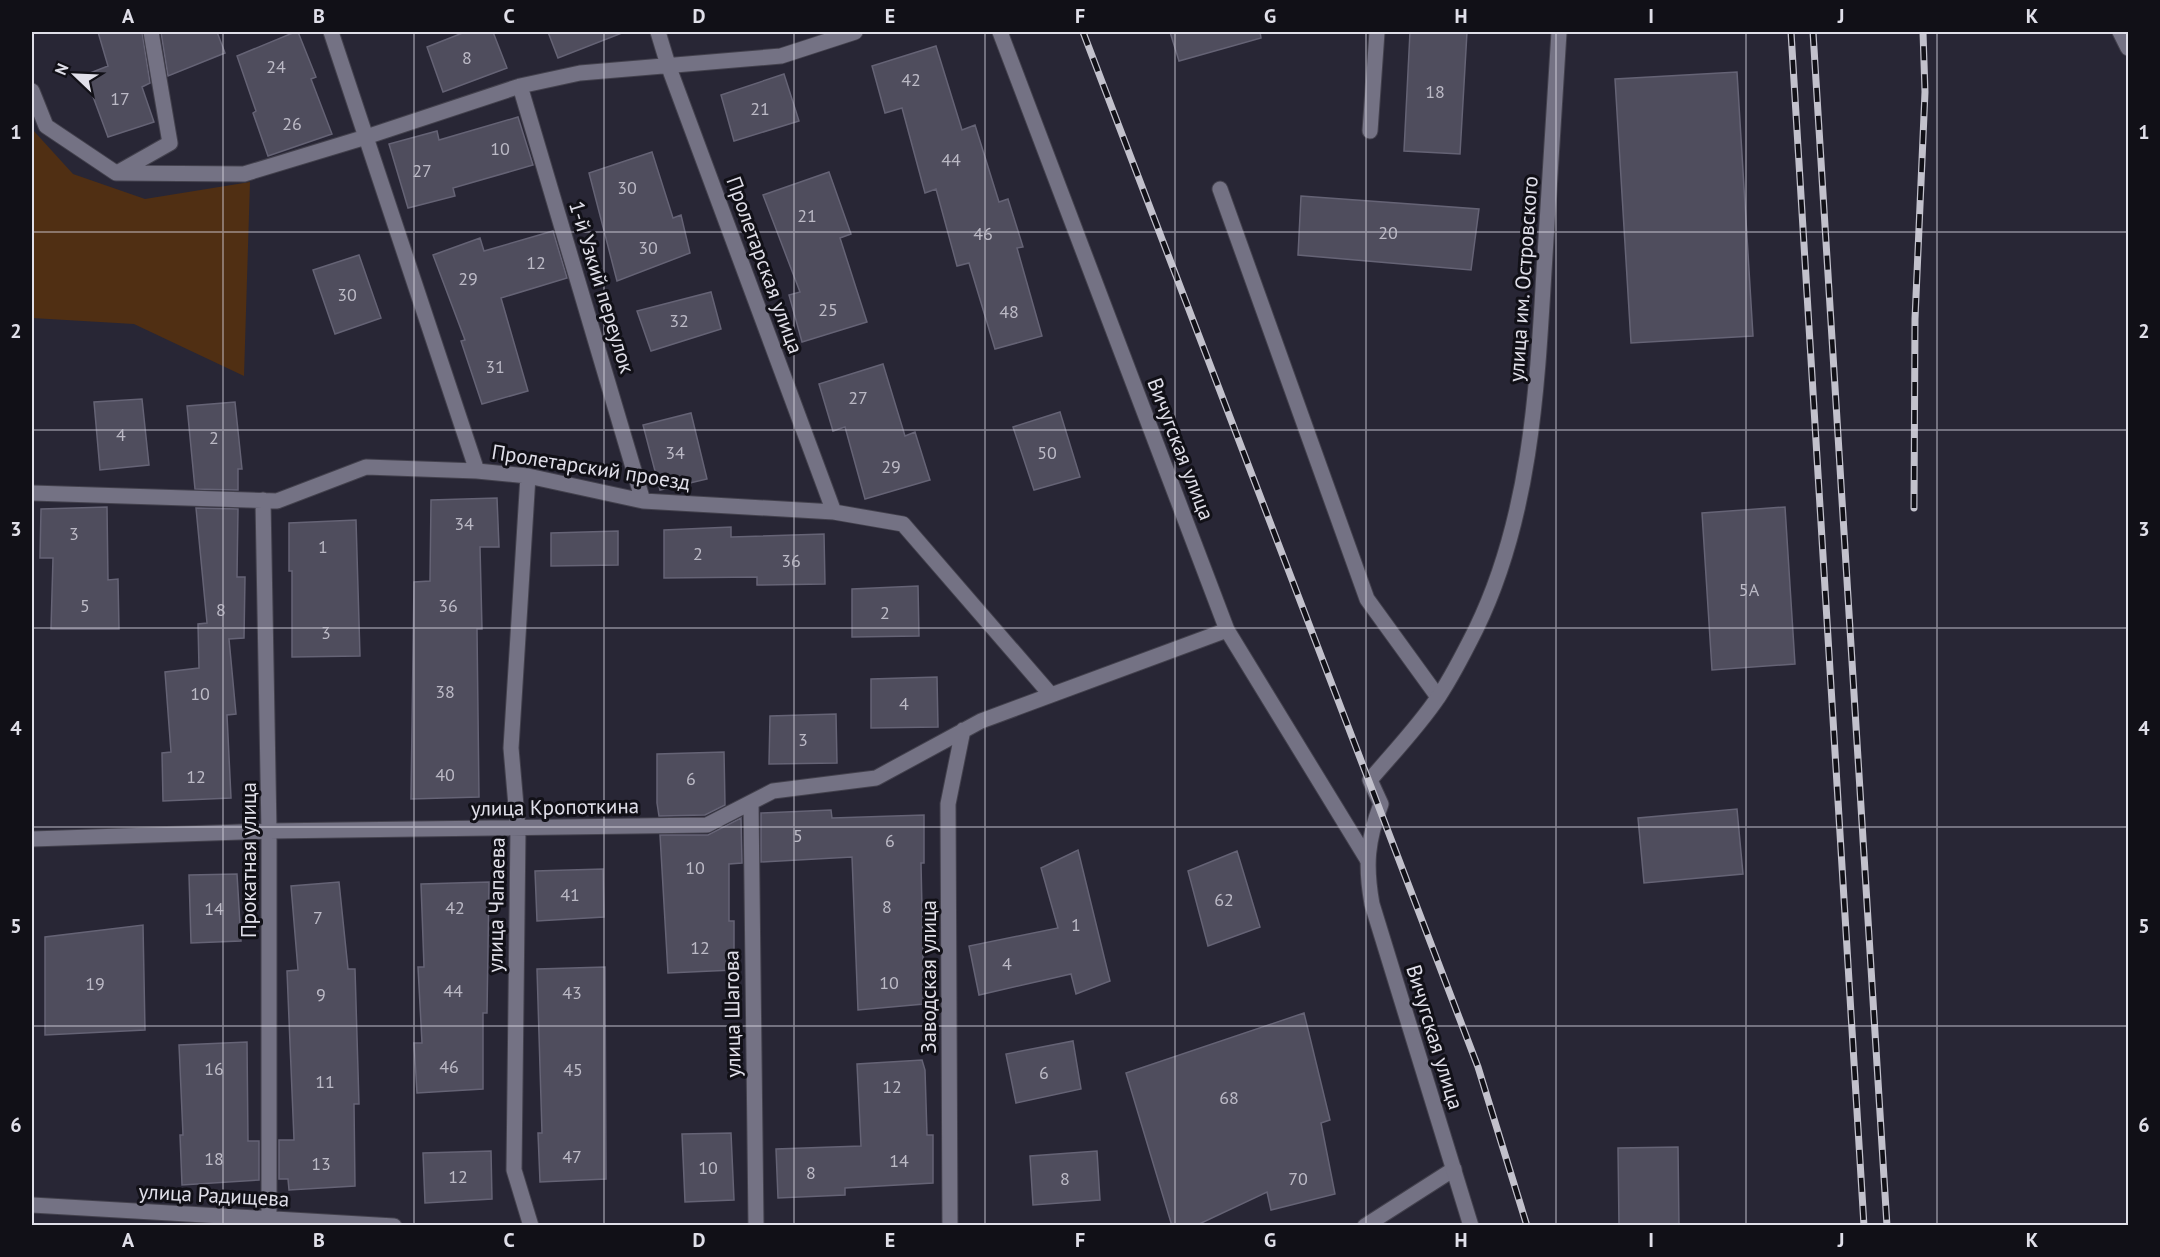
<svg xmlns="http://www.w3.org/2000/svg" width="2160" height="1257" font-family="'PT Sans',sans-serif">
	<style>
		.green { fill: #502f13 }
		.building { fill: #4f4d5d; stroke: #656375; stroke-width: 1.5 }
		.lines { fill: none; stroke-linecap: round; stroke-linejoin: round }
		.lane-casing { stroke: #43414d; stroke-width: 17 }
		.street-casing { stroke: #43414d; stroke-width: 17 }
		.secondary-casing { stroke: #43414d; stroke-width: 17 }
		.lane { stroke: #747284; stroke-width: 15 }
		.street { stroke: #747284; stroke-width: 15 }
		.secondary { stroke: #747284; stroke-width: 15 }
		.rail-casing { stroke: #c2c1cc; stroke-width: 7 }
		.rail { stroke: #111017; stroke-width: 4.5; stroke-dasharray: 14; stroke-linecap: butt }
		.grid { fill: none; stroke: #e0dfe9; stroke-width: 1.5; stroke-opacity: 0.55 }
		.labels { text-anchor: middle; dominant-baseline: central; stroke-width: 6; stroke-linejoin: round; paint-order: stroke }
		.number-label { font-size: 18px; fill: #bcbac6 }
		.street-label { font-size: 21px; fill: #e0dfe9; stroke: #111017 }
		.neatline { fill: none; stroke: #e0dfe9; stroke-width: 2 }
		.grid-label { font-size: 20px; text-anchor: middle; font-weight: bold; fill: #e0dfe9 }
	</style>
	<rect width="100%" height="100%" fill="#282635"/>
	<path class="green" d="M32,129L73,174L145,199L250,182L244,376L134,324L32,318Z"/>
	<path class="building" d="M98,32H142L150,83L142,87L154,122L108,137L85,75L108,66Z
		M161,32H217L225,53L168,76Z
		M295,32H298L316,77L311,79L332,134L268,156L253,113L256,111L237,56Z
		M465,32H493L507,68L443,92L427,47Z
		M548,32H622V33L558,58Z
		M1170,32H1260L1261,38L1179,61Z
		M1410,32H1467L1460,154L1404,151Z
		M936,46L962,130L975,125L999,202L1008,199L1023,247L1017,248L1042,336L995,349L969,263L957,266L936,189L925,193L902,108L885,113L872,66Z
		M1737,72L1753,336L1631,343L1615,79Z
		M784,74L799,121L734,141L721,95Z
		M518,117L533,165L453,188L455,196L408,208L389,144L437,131L439,140Z
		M652,152L673,218L681,215L690,253L617,281L589,173Z
		M829,172L851,234L840,238L867,322L802,342L789,295L800,292L763,195Z
		M1301,196L1479,209L1471,270L1298,255Z
		M553,231L567,278L501,298L528,391L482,404L461,341L465,340L433,255L480,238L484,251Z
		M359,255L381,318L335,334L313,270Z
		M711,292L721,329L651,351L637,311Z
		M883,364L905,436L915,432L930,480L865,499L845,427L833,431L819,384Z
		M142,399L149,465L100,470L94,402Z
		M235,402L242,469H238V490L195,489L187,406Z
		M1060,412L1080,477L1034,490L1013,427Z
		M691,413L707,479L660,490L643,425Z
		M497,498L499,547H480L482,629H477L479,797L411,799L414,582L430,581L431,500Z
		M107,507L108,580L118,579L119,629H51L53,558H40L41,509Z
		M1785,507L1795,664L1712,670L1702,513Z
		M196,508L238,509L237,577H245L244,638L229,639L236,714L227,715L231,798L163,801L162,753L171,752L165,672L199,668L198,624L207,623Z
		M356,520L360,656L292,657V571H289V523Z
		M731,527V537L824,534L825,584L757,585V577L664,578V530Z
		M618,531V565L551,566V533Z
		M918,586L919,636L852,637V589Z
		M937,677L938,727L871,728V679Z
		M836,714L837,763L769,764L770,716Z
		M724,752L725,805L705,815L659,816L657,803V754Z
		M1737,809L1743,874L1644,883L1638,818Z
		M831,810L832,818L924,815V863H921L924,1004L858,1010L852,857L761,862V813Z
		M741,818L742,863L729,864V921H734V970L668,973L660,835H708Z
		M1078,850L1110,981L1076,994L1071,974L979,995L969,946L1058,928L1041,868Z
		M1237,851L1260,927L1208,946L1188,871Z
		M603,869L604,917L537,921L535,871Z
		M237,874L241,941L191,943L189,875Z
		M339,882L348,969H355L359,1104H354L355,1186L289,1190L288,1179H279V1140H294L287,971L298,970L291,886Z
		M489,882L487,1013H483V1089L417,1093L414,1043H422L418,967H424L421,884Z
		M143,925L145,1030L45,1035V937Z
		M605,967L606,1179L540,1182L538,1133H542L537,969Z
		M1304,1013L1330,1120L1321,1123L1335,1194L1271,1210L1267,1192L1195,1226H1172L1126,1073Z
		M1073,1041L1081,1089L1016,1103L1006,1054Z
		M247,1042L248,1141H259V1180L182,1185L180,1135H183L179,1045Z
		M922,1060L925,1070L927,1135H933V1183L845,1188V1195L778,1198L776,1149L861,1146L857,1064Z
		M731,1133L734,1200L685,1202L682,1134Z
		M1678,1147L1679,1226H1619L1618,1148Z
		M491,1151L492,1199L425,1203L423,1153Z
		M1097,1151L1100,1200L1033,1205L1030,1156Z"/>
	<g class="lines">
		<defs>
			<path id="lane" d="M1370,131L1377,32"/>
			<path id="street" d="M331,32L477,471
				M658,32L668,65L834,512
				M1000,32L1227,630L1367,859
				M2120,32L2128,48
				M520,86L643,501
				M32,91L46,126L116,173L244,174L366,137L520,86L580,73L781,56L855,32
				M117,173L170,143L151,32
				M1220,189L1367,599L1438,697
				M528,476L511,748L518,829L514,1170L531,1226
				M32,493L277,501L366,467L477,471L528,476L643,501L834,512L903,524L1051,695
				M263,500L269,831V1219
				M751,803L756,1226
				M32,839L269,831L707,825L773,791L876,778L981,721L1227,630
				M32,1205L394,1226
				M950,1226L948,804L963,730
				M1365,1226L1454,1169"/>
			<path id="secondary" d="M1471,1226L1372,904C1365,865 1367,841 1381,804L1370,780C1393,753 1419,726 1439,696C1453,675 1465,651 1476,629C1530,518 1537,392 1544,271C1549,191 1554,111 1559,32"/>
		</defs>
		<use href="#lane" class="lane-casing"/>
		<use href="#street" class="street-casing"/>
		<use href="#secondary" class="secondary-casing"/>
		<use href="#lane" class="lane"/>
		<use href="#street" class="street"/>
		<use href="#secondary" class="secondary"/>
		<defs>
			<path id="rail" d="M1083,32L1478,1067L1527,1226
				M1791,32L1864,1226
				M1813,32L1887,1226
				M1914,508L1915,319L1925,92L1923,32"/>
		</defs>
		<use href="#rail" class="rail-casing"/>
		<use href="#rail" class="rail"/>
	</g>
	<path class="grid" d="M223,32V1226M414,32V1226M604,32V1226M794,32V1226M985,32V1226M1175,32V1226M1366,32V1226M1556,32V1226M1746,32V1226M1937,32V1226M32,232H2128M32,430H2128M32,628H2128M32,827H2128M32,1026H2128"/>
	<g class="labels">
		<g class="number-label">
			<text x="467" y="57">8</text>
			<text x="276" y="66">24</text>
			<text x="911" y="79">42</text>
			<text x="1435" y="91">18</text>
			<text x="120" y="98">17</text>
			<text x="760" y="108">21</text>
			<text x="292" y="123">26</text>
			<text x="500" y="148">10</text>
			<text x="951" y="159">44</text>
			<text x="422" y="170">27</text>
			<text x="627" y="187">30</text>
			<text x="807" y="215">21</text>
			<text x="1388" y="232">20</text>
			<text x="983" y="233">46</text>
			<text x="648" y="247">30</text>
			<text x="536" y="262">12</text>
			<text x="468" y="278">29</text>
			<text x="347" y="294">30</text>
			<text x="828" y="309">25</text>
			<text x="1009" y="311">48</text>
			<text x="679" y="320">32</text>
			<text x="495" y="366">31</text>
			<text x="858" y="397">27</text>
			<text x="121" y="434">4</text>
			<text x="214" y="437">2</text>
			<text x="675" y="452">34</text>
			<text x="1047" y="452">50</text>
			<text x="891" y="466">29</text>
			<text x="464" y="523">34</text>
			<text x="74" y="533">3</text>
			<text x="323" y="546">1</text>
			<text x="698" y="553">2</text>
			<text x="791" y="560">36</text>
			<text x="1749" y="589">5А</text>
			<text x="85" y="605">5</text>
			<text x="448" y="605">36</text>
			<text x="221" y="609">8</text>
			<text x="885" y="612">2</text>
			<text x="326" y="632">3</text>
			<text x="445" y="691">38</text>
			<text x="200" y="693">10</text>
			<text x="904" y="703">4</text>
			<text x="803" y="739">3</text>
			<text x="445" y="774">40</text>
			<text x="196" y="776">12</text>
			<text x="691" y="778">6</text>
			<text x="798" y="835">5</text>
			<text x="890" y="840">6</text>
			<text x="695" y="867">10</text>
			<text x="570" y="894">41</text>
			<text x="1224" y="899">62</text>
			<text x="887" y="906">8</text>
			<text x="455" y="907">42</text>
			<text x="214" y="908">14</text>
			<text x="318" y="917">7</text>
			<text x="1076" y="924">1</text>
			<text x="700" y="947">12</text>
			<text x="1007" y="963">4</text>
			<text x="889" y="982">10</text>
			<text x="95" y="983">19</text>
			<text x="453" y="990">44</text>
			<text x="572" y="992">43</text>
			<text x="321" y="994">9</text>
			<text x="449" y="1066">46</text>
			<text x="214" y="1068">16</text>
			<text x="573" y="1069">45</text>
			<text x="1044" y="1072">6</text>
			<text x="325" y="1081">11</text>
			<text x="892" y="1086">12</text>
			<text x="1229" y="1097">68</text>
			<text x="572" y="1156">47</text>
			<text x="214" y="1158">18</text>
			<text x="899" y="1160">14</text>
			<text x="321" y="1163">13</text>
			<text x="708" y="1167">10</text>
			<text x="811" y="1172">8</text>
			<text x="458" y="1176">12</text>
			<text x="1065" y="1178">8</text>
			<text x="1298" y="1178">70</text>
		</g>
		<g class="street-label">
			<text transform="translate(765 265) rotate(70)">Пролетарская улица</text>
			<text transform="translate(1523 279) rotate(-86)">улица им. Островского</text>
			<text transform="translate(602 287) rotate(73)">1-й Узкий переулок</text>
			<text transform="translate(1181 449) rotate(69)">Вичугская улица</text>
			<text transform="translate(591 467) rotate(9)">Пролетарский проезд</text>
			<text transform="translate(555 807) rotate(-1)">улица Кропоткина</text>
			<text transform="translate(248 860) rotate(-90)">Прокатная улица</text>
			<text transform="translate(496 905) rotate(-89)">улица Чапаева</text>
			<text transform="translate(928 977) rotate(-90)">Заводская улица</text>
			<text transform="translate(732 1014) rotate(-91)">улица Шагова</text>
			<text transform="translate(1435 1037) rotate(73)">Вичугская улица</text>
			<text transform="translate(214 1195) rotate(3)">улица Радищева</text>
		</g>
	</g>
	<rect width="2160" height="1257" fill="none" stroke="#111017" stroke-width="66"/>
	<g transform="translate(75 75) rotate(293)" stroke="#111017" stroke-width="4.5" paint-order="stroke">
	<path d="M0-4.5L10 22L0 15L-10 22Z" fill="#e0dfe9"/>
	<text y="-9" font-size="16" font-weight="bold" text-anchor="middle" fill="#e0dfe9">N</text>
	</g>
	<rect x="33" y="33" width="2094" height="1191" class="neatline"/>
	<g class="grid-label">
		<text x="128" y="23">A</text>
		<text x="319" y="23">B</text>
		<text x="509" y="23">C</text>
		<text x="699" y="23">D</text>
		<text x="890" y="23">E</text>
		<text x="1080" y="23">F</text>
		<text x="1270" y="23">G</text>
		<text x="1461" y="23">H</text>
		<text x="1651" y="23">I</text>
		<text x="1841" y="23">J</text>
		<text x="2032" y="23">K</text>
		<text x="16" y="139">1</text>
		<text x="2144" y="139">1</text>
		<text x="16" y="338">2</text>
		<text x="2144" y="338">2</text>
		<text x="16" y="536">3</text>
		<text x="2144" y="536">3</text>
		<text x="16" y="735">4</text>
		<text x="2144" y="735">4</text>
		<text x="16" y="933">5</text>
		<text x="2144" y="933">5</text>
		<text x="16" y="1132">6</text>
		<text x="2144" y="1132">6</text>
		<text x="128" y="1247">A</text>
		<text x="319" y="1247">B</text>
		<text x="509" y="1247">C</text>
		<text x="699" y="1247">D</text>
		<text x="890" y="1247">E</text>
		<text x="1080" y="1247">F</text>
		<text x="1270" y="1247">G</text>
		<text x="1461" y="1247">H</text>
		<text x="1651" y="1247">I</text>
		<text x="1841" y="1247">J</text>
		<text x="2032" y="1247">K</text>
	</g>
</svg>
